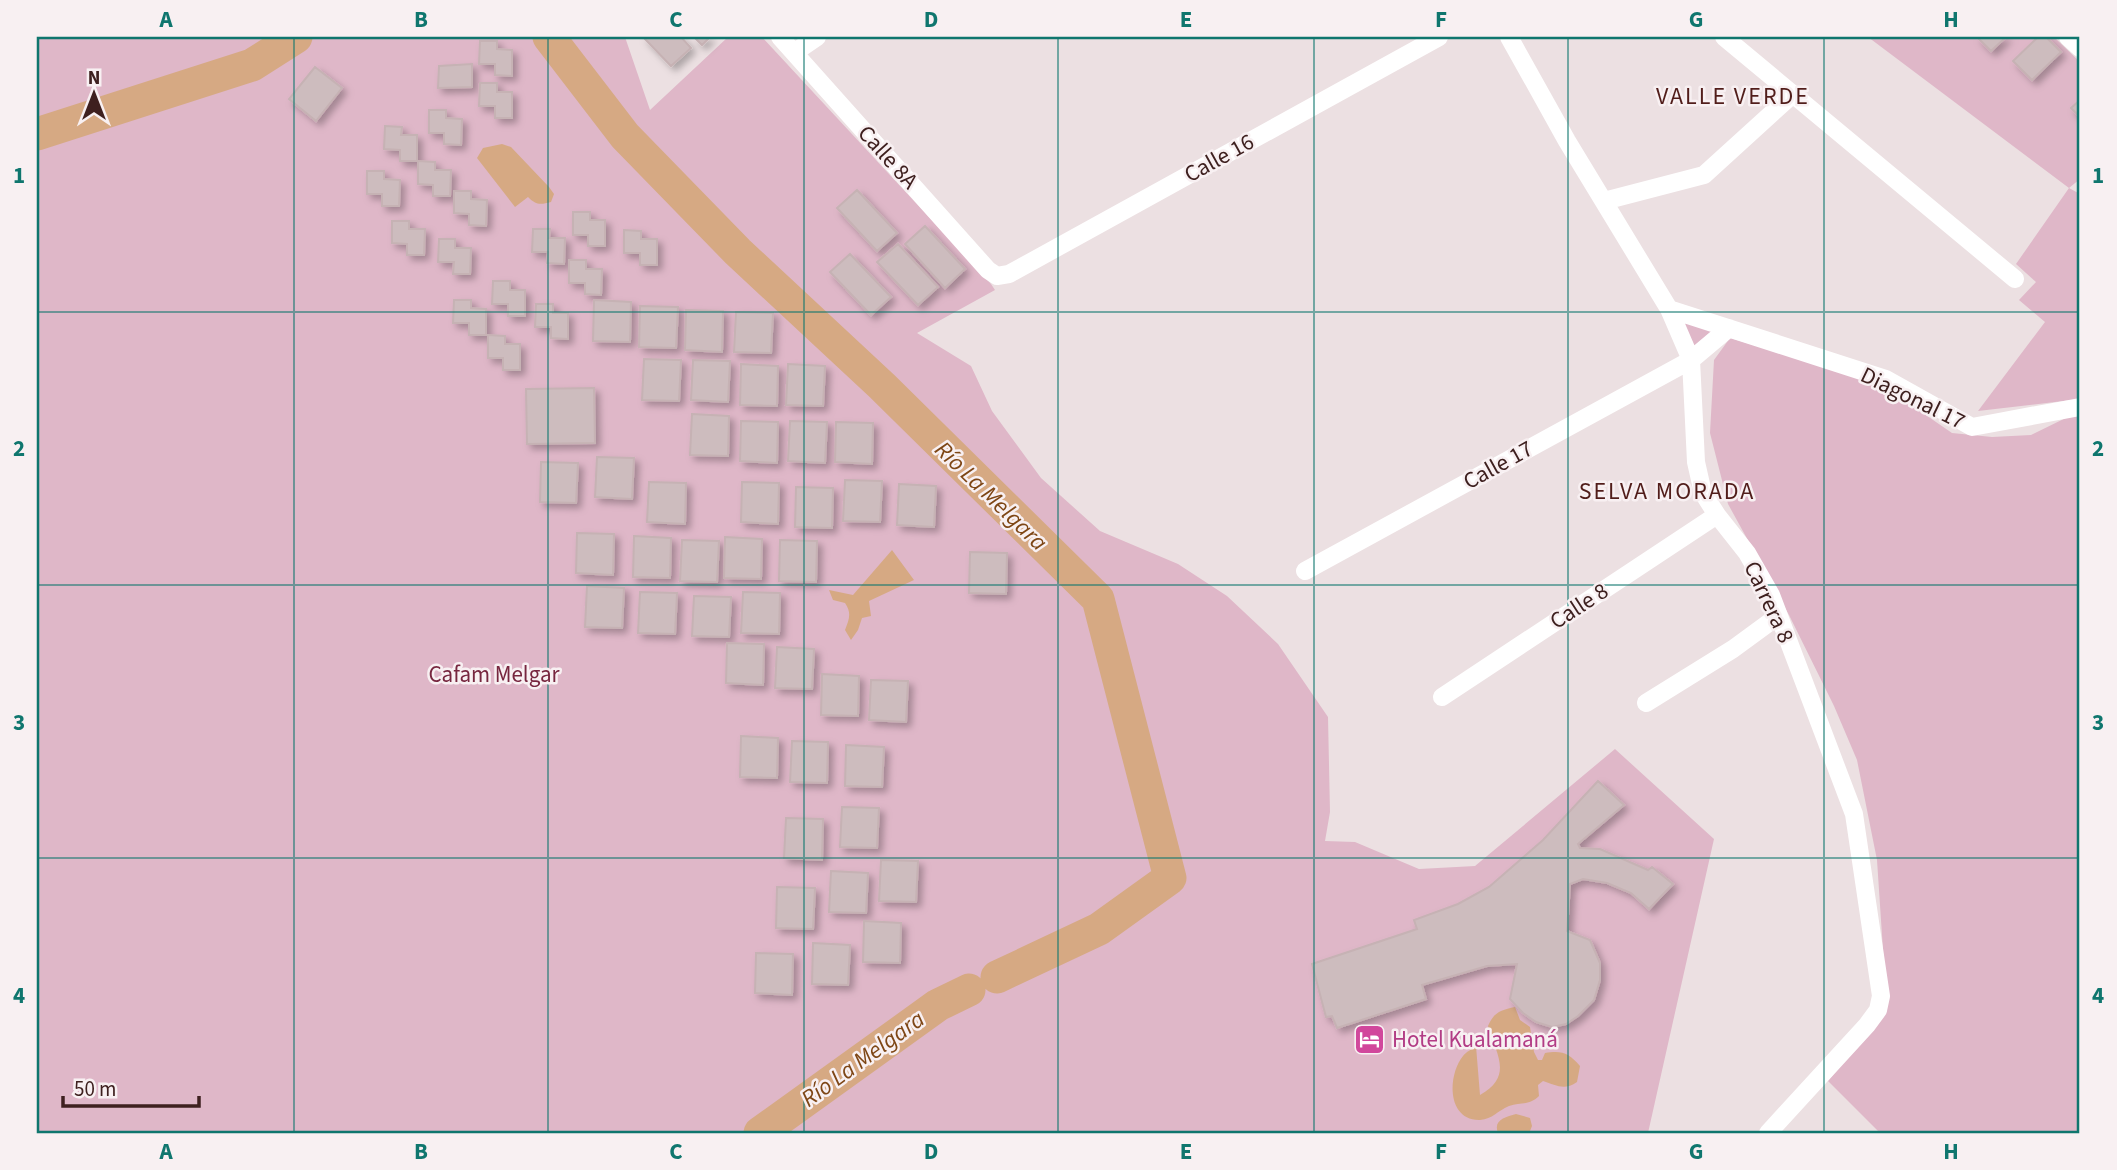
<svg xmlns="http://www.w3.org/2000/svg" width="2117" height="1170" font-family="'Source Sans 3',sans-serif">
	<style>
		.green { fill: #dfb7c8 }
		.water { fill: #d6a983 }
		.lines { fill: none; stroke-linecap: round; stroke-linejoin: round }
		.river { stroke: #d6a983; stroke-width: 33 }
		.building { fill: #cdbcbe; stroke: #c6b2b4; stroke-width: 2; filter: url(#shadow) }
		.street { stroke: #fff; stroke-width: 18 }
		.grid { fill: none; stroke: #0f766e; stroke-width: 2; stroke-opacity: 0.55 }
		.labels { text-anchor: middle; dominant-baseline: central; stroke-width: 5; stroke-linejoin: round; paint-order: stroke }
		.street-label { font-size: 23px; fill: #3e201f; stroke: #f8f0f2 }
		.park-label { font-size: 23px; fill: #77263f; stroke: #f8f0f2 }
		.hotel-label { font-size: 23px; fill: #b23c85; stroke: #f8f0f2; text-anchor: start }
		.neighbourhood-label { font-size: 24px; letter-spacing: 2px; fill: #511d1a; stroke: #f8f0f2 }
		.water-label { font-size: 24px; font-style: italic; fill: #7e4615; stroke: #f8f0f2 }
		.neatline { fill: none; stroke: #0f766e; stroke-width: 2.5 }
		.grid-label { font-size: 23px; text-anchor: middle; font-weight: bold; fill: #0f766e }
	</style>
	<defs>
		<filter id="shadow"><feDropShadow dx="4.5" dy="4.5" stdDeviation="3.5" flood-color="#0004"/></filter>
	</defs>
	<rect width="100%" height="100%" fill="#ece0e2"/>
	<path class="green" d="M37,37H625L650,110L728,37H762L991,284L995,290L917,333L971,366L992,411L1041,478L1100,531L1178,564L1227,596L1278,644L1328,717L1330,812L1325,841L1355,842L1419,869L1475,866L1615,749L1714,839L1648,1133H37Z
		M1868,37H2054L2080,62V179L2069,188L2080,194V399L1978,411L2045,322L2019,300L2036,282L2016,264L2069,188Z
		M1678,316L1720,330L1693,353Z
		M1730,338L1855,375L1901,398L1952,433L1992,437L2031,435L2080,411V1133H1880L1828,1081L1887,1010L1877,860L1857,760L1834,706L1789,615L1728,504L1710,433L1714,360Z"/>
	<path class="water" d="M502,144L511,147L549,187L554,194L551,202C540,205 536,205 528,197L515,207L477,158L483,148Z
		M892,550L914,580L869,601L871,616L862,618L858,630L851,640L845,630C849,620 852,613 845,603L833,600L829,590L853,595Z
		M1515,1007L1520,1020L1530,1027L1534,1052L1538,1060H1542L1545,1053C1562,1050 1569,1053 1580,1066L1577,1082C1564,1091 1556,1085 1543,1081L1538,1085L1539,1096C1529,1106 1520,1102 1509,1106C1497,1111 1493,1119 1480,1120C1447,1121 1447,1076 1463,1056C1466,1052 1472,1049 1476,1046L1480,1095C1514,1076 1496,1054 1488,1026C1494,1012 1501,1010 1515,1007Z
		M1516,1114L1530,1118L1532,1126L1530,1131L1523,1133H1498C1493,1120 1505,1117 1516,1114Z"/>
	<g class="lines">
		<path class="river" d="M549,37L625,136L738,252L882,386L1098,599L1170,878L1099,929L997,977
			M37,134L252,65L296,37
			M760,1133L938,1005L969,990"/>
	</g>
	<path class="building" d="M643,37H681L691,48L671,66Z
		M694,37H710L702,45Z
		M1977,37H2006L1991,51Z
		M2038,37H2046L2061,52L2032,80L2013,61Z
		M480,41H497V49L512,50V76L495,75V64H479Z
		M472,64V87L438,88L439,66Z
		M315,67L342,88L316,121L289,99Z
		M480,83H497V92H512V118H495V106H479Z
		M2080,100V117L2071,108Z
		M429,110H446V118L462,119L461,145L444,144V133H429Z
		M385,126L402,127L401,135H417V161H400V150L384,149Z
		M418,161L435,162V170H451L450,196H433V185L418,184Z
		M367,171H384V179L400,180L399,206H382V194H367Z
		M857,190L897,233L877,251L837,208Z
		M454,191H471V199L487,200L486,226L469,225V214L454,213Z
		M573,212H590V220H605V246H588V235H573Z
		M392,221H409V229H425L424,255H407V244L392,243Z
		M925,226L965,269L945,288L905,244Z
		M533,229H550L549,238H565L564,264L547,263L548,252H532Z
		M624,230L641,231V239H657V265H640V253H624Z
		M439,239H455V248H471L470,274H453L454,262H438Z
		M898,244L938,287L918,305L877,262Z
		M850,254L891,297L871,315L830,272Z
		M569,260H586V269H602L601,295L585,294V283H569Z
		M493,281H510V290H525V316H508V304H492Z
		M454,300H471V308L486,309V335H469V323H453Z
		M594,300L631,302L630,342L593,341Z
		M536,304H553V313H568V339L551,338V327H535Z
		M640,306L678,307L676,348L639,347Z
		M686,310L723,311L722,352L685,350Z
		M736,312L773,313L771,353L734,352Z
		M488,335L505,336V344H520V370H503V358H488Z
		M644,359L681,360L679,401L642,400Z
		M693,360L730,361L728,402L691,400Z
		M741,364L778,366L777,406L740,405Z
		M788,364L825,366L823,406L786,405Z
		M594,388L595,443L527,444L526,389Z
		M692,414L729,416L728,456L690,455Z
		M741,421L778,422L777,463L740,461Z
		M790,421L827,422L825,463L788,461Z
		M836,422L873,423L872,464L835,462Z
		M597,457L634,458L632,499L595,497Z
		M541,462L578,463L576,503L540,502Z
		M845,480L882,481L880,522L843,521Z
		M649,482L686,483L685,524L647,522Z
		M742,482L779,483L778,524L741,522Z
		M899,484L936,486L934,527L897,525Z
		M796,487L833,488L832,528L795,527Z
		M577,533L614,534L613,575L576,573Z
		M634,536L671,538L670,578L633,577Z
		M725,537L762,539L761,579L724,578Z
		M682,540L719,541L717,582L680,581Z
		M780,540L817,541L816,582L779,581Z
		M970,552L1007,553L1006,594L969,593Z
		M587,586L624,588L622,628L585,627Z
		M640,592L677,593L675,634L638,633Z
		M743,592L780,593L779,634L741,633Z
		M694,596L731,597L729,637L692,636Z
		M727,643L764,644L763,685L726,683Z
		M777,647L814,649L812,689L775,688Z
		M822,674L859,676L858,716L821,715Z
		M871,680L908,681L906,722L869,720Z
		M741,736L778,738L777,778L740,777Z
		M792,741L828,742L827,783L790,782Z
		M846,745L884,747L882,787L845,786Z
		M1598,781L1624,805L1578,844L1580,848L1600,849L1648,870L1652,867L1673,884L1649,909L1631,893L1607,883L1583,879L1570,884L1567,931L1590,940L1600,963V980L1594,1000L1578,1016L1566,1024L1552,1027L1536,1022L1523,1013L1510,999L1517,964L1487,966L1422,985L1426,999L1337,1028L1332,1016L1326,1017L1312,964L1417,929L1414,920L1458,904L1489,887L1543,840Z
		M842,807L879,808L877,848L840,847Z
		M786,818L823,819L822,860L784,858Z
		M881,860L918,861L916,902L879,901Z
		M831,871L868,873L866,913L829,912Z
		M777,887L815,888L813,929L776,928Z
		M864,921L901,923L900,963L863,962Z
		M813,943L850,945L848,985L812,984Z
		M756,953L793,954L792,995L755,993Z"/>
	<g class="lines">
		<path class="street" d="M780,37L988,270L997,276L1009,274L1439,37
			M1509,37L1567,141L1669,309L1691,360L1696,462L1703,493L1717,515L1747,553L1771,595L1854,814L1881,996L1878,1010L1867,1025L1768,1133
			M1724,37L2015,279
			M2068,37L2080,48
			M795,52L817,37
			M1604,201L1704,175L1793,94
			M1669,309L1886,379L1972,427L2080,407
			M1305,571L1691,360L1729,328
			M1442,697L1717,515
			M1646,703L1733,649L1778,616"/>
	</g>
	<path class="grid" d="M294,37V1133M548,37V1133M804,37V1133M1058,37V1133M1314,37V1133M1568,37V1133M1824,37V1133M37,312H2080M37,585H2080M37,858H2080"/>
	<defs>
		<symbol id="hotel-square" viewBox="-11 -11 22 22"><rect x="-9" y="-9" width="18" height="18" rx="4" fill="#d1479c" stroke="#f8f0f2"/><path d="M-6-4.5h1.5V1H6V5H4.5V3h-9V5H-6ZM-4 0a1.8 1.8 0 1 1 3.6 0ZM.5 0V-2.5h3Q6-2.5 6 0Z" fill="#fff"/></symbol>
	</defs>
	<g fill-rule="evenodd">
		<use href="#hotel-square" x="1352" y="1022" width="35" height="35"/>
	</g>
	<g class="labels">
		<g class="street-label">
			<text transform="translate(888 157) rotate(48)">Calle 8A</text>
			<text transform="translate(1219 158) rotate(-29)">Calle 16</text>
			<text transform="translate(1913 398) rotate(26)">Diagonal 17</text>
			<text transform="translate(1498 465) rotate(-29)">Calle 17</text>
			<text transform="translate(1769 602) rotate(65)">Carrera 8</text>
			<text transform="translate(1579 606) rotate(-33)">Calle 8</text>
		</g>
		<g class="park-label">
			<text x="494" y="674">Cafam Melgar</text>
		</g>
		<g class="hotel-label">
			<text x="1392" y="1039">Hotel Kualamaná</text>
		</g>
		<g class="neighbourhood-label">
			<text x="1733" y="96">VALLE VERDE</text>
			<text x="1667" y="491">SELVA MORADA</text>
		</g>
		<g class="water-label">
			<text transform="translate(991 496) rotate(44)">Río La Melgara</text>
			<text transform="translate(863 1059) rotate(-36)">Río La Melgara</text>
		</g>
	</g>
	<rect width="2117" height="1170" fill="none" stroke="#f8f0f2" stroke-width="77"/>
	<g transform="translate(94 94)" stroke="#f8f0f2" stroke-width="5" paint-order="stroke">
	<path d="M0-5L12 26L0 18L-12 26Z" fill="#3e201f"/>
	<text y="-10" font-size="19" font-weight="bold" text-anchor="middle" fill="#3e201f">N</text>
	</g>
	<path d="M63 1096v10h136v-10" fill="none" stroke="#3e201f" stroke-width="3.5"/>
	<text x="74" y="1096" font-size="21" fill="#3e201f" stroke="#f8f0f2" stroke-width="5" paint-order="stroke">50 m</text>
	<rect x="38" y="38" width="2040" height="1094" class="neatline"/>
	<g class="grid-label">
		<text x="166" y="27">A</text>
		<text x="421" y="27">B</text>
		<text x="676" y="27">C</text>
		<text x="931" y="27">D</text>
		<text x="1186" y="27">E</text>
		<text x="1441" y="27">F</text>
		<text x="1696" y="27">G</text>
		<text x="1951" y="27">H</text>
		<text x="19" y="183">1</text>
		<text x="2098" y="183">1</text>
		<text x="19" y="456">2</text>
		<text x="2098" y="456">2</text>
		<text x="19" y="730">3</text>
		<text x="2098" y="730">3</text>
		<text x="19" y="1003">4</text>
		<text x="2098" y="1003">4</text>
		<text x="166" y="1159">A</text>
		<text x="421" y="1159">B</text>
		<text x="676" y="1159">C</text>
		<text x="931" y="1159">D</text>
		<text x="1186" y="1159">E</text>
		<text x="1441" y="1159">F</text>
		<text x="1696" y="1159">G</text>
		<text x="1951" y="1159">H</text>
	</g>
</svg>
